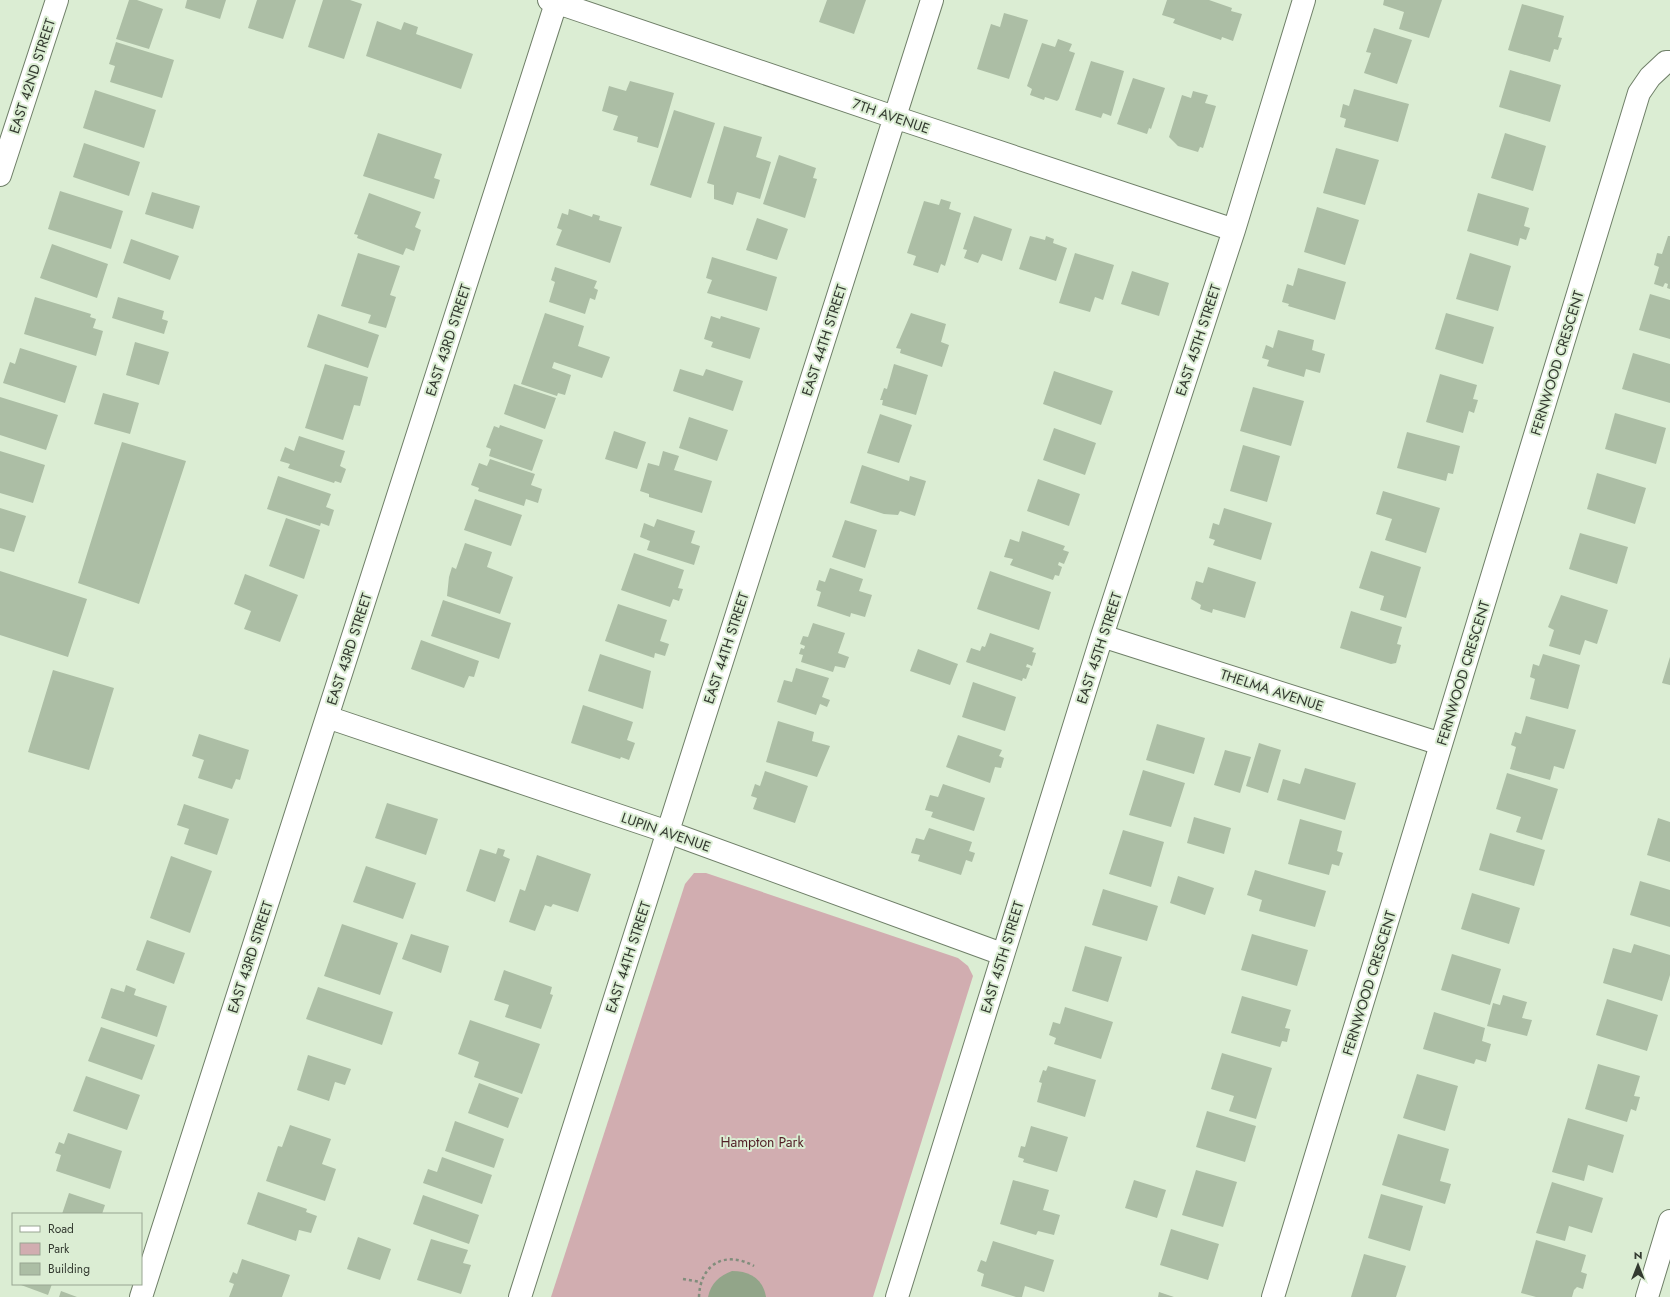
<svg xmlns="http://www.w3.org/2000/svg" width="1670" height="1297" font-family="Jost,sans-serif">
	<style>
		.green { fill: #d1adb0 }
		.water { fill: #92a589 }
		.building { fill: #acbea5 }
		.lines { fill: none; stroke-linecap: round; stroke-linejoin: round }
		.street-casing { stroke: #6f7f68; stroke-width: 24 }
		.path { stroke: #818d7c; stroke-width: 2.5; stroke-dasharray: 3 3; stroke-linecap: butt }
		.street { stroke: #fff; stroke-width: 22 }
		.labels { text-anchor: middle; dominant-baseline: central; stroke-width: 4; stroke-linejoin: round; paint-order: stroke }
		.street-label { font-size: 14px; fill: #333a30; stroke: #dbedd3 }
		.park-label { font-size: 14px; fill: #511f26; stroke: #dbedd3 }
	</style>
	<rect width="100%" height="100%" fill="#dbedd3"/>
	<path class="green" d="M694,873H706L958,958L968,966L973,976L873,1297H551L685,884Z"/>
	<path class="water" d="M732,1271C750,1271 763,1279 766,1297H708C711,1283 719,1276 732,1271Z"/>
	<path class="building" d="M129,0H137L163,9L149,49L116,39Z
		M187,0H226L220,19L185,8Z
		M257,0H296L283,39L248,28Z
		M323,0H350L362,4L344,59L308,47Z
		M827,0H866L854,34L819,22Z
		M1167,0H1209L1232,8L1231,11L1242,14L1233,41L1222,37L1221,40L1173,23L1175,19L1162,15Z
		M1384,0H1442L1429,38L1399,29L1404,12L1383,5Z
		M1522,4L1564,16L1558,37L1562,38L1558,50L1554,49L1550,62L1508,50Z
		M1004,13L1028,20L1009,79L977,69L991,24L1000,27Z
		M377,21L401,30L404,22L418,27L416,34L473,54L461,89L366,56Z
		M1374,28L1412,40L1397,84L1364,73L1371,53L1366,52Z
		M1058,39L1072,44L1069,51L1075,53L1059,99L1057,101L1045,97L1044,100L1030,95L1032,89L1027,86L1042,43L1055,47Z
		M116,42L174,60L162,98L110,82L115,66L109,64Z
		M1091,61L1124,71L1111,116L1103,113L1101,118L1075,110Z
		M1510,70L1561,85L1550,122L1499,107Z
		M1133,78L1165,88L1151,129L1149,128L1147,134L1117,124Z
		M630,81L674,93L658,148L637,142L638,137L613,130L618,116L602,111L609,86L626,91Z
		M1354,89L1409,104L1398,142L1344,127L1346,119L1340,117L1343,104L1349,106Z
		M95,90L156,110L144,148L83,128Z
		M1193,91L1208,95L1205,103L1216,106L1203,148L1200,147L1198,152L1178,146L1169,137L1182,95L1191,98Z
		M674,110L715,123L691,198L650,185Z
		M724,126L762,137L756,157L771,162L760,199L737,192L733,205L714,199V185L707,183Z
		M378,133L442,154L434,178L440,180L434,199L363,176Z
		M1505,133L1546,146L1533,191L1491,178Z
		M84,143L140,162L129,196L73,177Z
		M1336,148L1379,160L1365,205L1323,193Z
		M779,155L816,168L813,178L817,179L805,218L763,204Z
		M60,191L123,211L111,249L48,229Z
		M152,192L200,206L193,229L145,214Z
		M369,193L421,212L415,227L421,230L414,251L406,248L403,255L357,238L358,235L354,234Z
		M1478,193L1529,208L1524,226L1530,228L1526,240L1520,238L1518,246L1467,231Z
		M941,199L951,202L949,209L961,213L945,266L941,264L938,273L913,265L916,256L907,253L924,201L939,205Z
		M1317,207L1359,220L1345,265L1304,252Z
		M569,209L592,217L593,214L600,216L599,220L622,227L610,263L556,245L562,230L557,228L562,213L568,215Z
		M974,216L1012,229L1002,261L982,254L978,263L964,258L967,250L963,249Z
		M757,218L788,229L777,260L746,250Z
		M1030,236L1045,240L1046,236L1054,239L1053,243L1067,248L1056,281L1019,269Z
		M1668,236H1670V289L1667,288L1668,284L1665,283L1663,287L1654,284L1659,267L1654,265L1657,253L1662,254Z
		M131,239L179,256L170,280L123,263Z
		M52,244L108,264L97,298L40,278Z
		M358,253L400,266L390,295L396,297L386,328L368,323L371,315L341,306Z
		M1075,253L1114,265L1103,300L1095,297L1090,312L1059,303Z
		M1470,253L1511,266L1498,311L1456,299Z
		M712,257L777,277L767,311L707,293L712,280L706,278Z
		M555,267L597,281L594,288L598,290L595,300L590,298L585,314L549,302L555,282L551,280Z
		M1298,268L1346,282L1335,320L1288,306L1289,304L1282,302L1287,284L1293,286Z
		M1132,271L1169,283L1159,316L1121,304Z
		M1650,294L1670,300V339L1639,330Z
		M35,297L91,314L90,317L96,319L93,328L103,331L96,356L24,334Z
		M118,297L164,311L162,319L168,321L164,334L112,318Z
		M545,313L584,326L578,346L610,357L602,378L554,362L552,368L571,375L565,395L558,393L557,396L521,384Z
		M911,313L946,324L941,342L949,345L942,367L900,353L901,349L896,348Z
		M1446,313L1494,327L1483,364L1435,349Z
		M318,314L379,335L368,368L307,347Z
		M711,316L720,319L721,316L760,328L750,359L711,347L713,342L704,339Z
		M1278,330L1314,340L1312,350L1325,354L1320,373L1306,369L1304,377L1267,366L1269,360L1262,358L1266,345L1273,348Z
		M135,342L169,352L159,385L126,375Z
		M20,348L77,366L65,403L3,383L10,362L15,364Z
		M1633,353L1670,364V403L1622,389Z
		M325,364L368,377L360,406L354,405L343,440L305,428Z
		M894,364L928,375L916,415L882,405L883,400H880L884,388L887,389Z
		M680,369L703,376L706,369L743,381L733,411L673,391Z
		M1054,371L1113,391L1101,425L1043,404Z
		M1440,374L1477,385L1473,399L1478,400L1474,413L1469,411L1463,433L1426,422Z
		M514,384L556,398L545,429L504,414Z
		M1253,387L1304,401L1291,446L1240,431Z
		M103,393L139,403L130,434L94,424Z
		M0,397L58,415L46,450L0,435Z
		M1615,413L1666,428L1656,464L1605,449Z
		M880,414L912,425L899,463L867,453Z
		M689,417L728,430L717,461L679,448Z
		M500,425L543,440L532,471L489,456L491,449L486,447L494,426L499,428Z
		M1054,428L1096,443L1085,475L1043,460Z
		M614,431L646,442L637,469L605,459Z
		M1407,432L1460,446L1453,474L1448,473L1446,481L1397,468Z
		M299,436L345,451L340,466L346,469L341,483L335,481L334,483L288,468L290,464L280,461L285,447L294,451Z
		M122,442L186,461L139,604L78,583Z
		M1243,445L1280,456L1267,502L1230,491Z
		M0,451L45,465L33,503L0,493Z
		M663,451L679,456L674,470L712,481L702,513L649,497V494L640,491L648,463L659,466Z
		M490,459L535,474L531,485L542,489L538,503L526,499L524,506L478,491L479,488L471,485L479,463L487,466Z
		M862,465L909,481L910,476L926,481L915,516L900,511L898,515L884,514L850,503Z
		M1597,473L1646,488L1635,524L1587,509Z
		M278,476L331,494L326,507L334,510L329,526L321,523L320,526L267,509Z
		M1038,479L1080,494L1069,526L1027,511Z
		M1383,491L1440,508L1426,553L1385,540L1392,519L1376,514Z
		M475,499L522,515L511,546L464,530Z
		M0,508L26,516L14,552L0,548Z
		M1224,508L1272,523L1261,560L1213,545L1215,540L1209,538L1213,523L1219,525Z
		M286,518L320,530L304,579L269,566Z
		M657,519L695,531L691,543L700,546L694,565L647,550L650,541L640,537L644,523L654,527Z
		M845,520L877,530L865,568L832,557Z
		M1022,531L1065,546L1063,550L1069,552L1064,564L1059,562L1058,565L1062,567L1059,576L1055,575L1053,580L1010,565L1013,559L1004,557L1010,539L1019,542Z
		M1580,533L1628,547L1617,584L1569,569Z
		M465,543L492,552L487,567L513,577L500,614L447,596L449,577L452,567L456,569Z
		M1371,551L1421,567L1406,618L1380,610L1384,596L1359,588Z
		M634,553L684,570L678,588L683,589L679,601L673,599L670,607L621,590Z
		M1208,567L1256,582L1245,618L1213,609L1212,613L1200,609L1201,605L1191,599L1196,581L1203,583Z
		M830,568L863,579L859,591L872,595L865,617L851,613L850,617L817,606L821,592L816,590L819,580L825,582Z
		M0,571L87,599L68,657L0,635Z
		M990,571L1051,592L1039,630L977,609Z
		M245,574L298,595L280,642L244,629L251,611L234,604Z
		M1561,595L1608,610L1597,644L1585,640L1580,655L1549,646L1554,630L1548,627Z
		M443,600L511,623L499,659L431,636Z
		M618,604L667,620L660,641L669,644L665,656L655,653L654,658L605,641Z
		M1351,611L1402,627L1397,644L1401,645L1396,663L1391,664L1340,648Z
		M813,623L845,633L838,653L849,657L845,668L835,666L833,672L801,662L803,655L799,654L801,648L804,649L805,646L800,644L803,636L808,637Z
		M990,633L1034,648L1032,652L1036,653L1032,666L1027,664L1026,667L1030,668L1026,679L1023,678L1022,681L966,662L971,648L980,651L982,646L985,647Z
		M421,640L479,661L474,677L469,676L464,688L411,669Z
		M918,649L958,664L950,685L910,671Z
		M600,654L651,671L643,709L588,691Z
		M1543,654L1580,665L1568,709L1530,699L1535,679L1530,677L1533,664L1539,666Z
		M1670,657V685L1662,683Z
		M796,668L829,678L822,697L830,700L827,707L820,704L816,715L777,702L784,680L792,682Z
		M53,670L114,688L89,770L28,752Z
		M973,682L1016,697L1005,731L962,717Z
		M583,705L633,722L627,740L635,743L629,760L621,757L620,759L571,743Z
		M1526,716L1576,730L1564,769L1554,766L1550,780L1510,769L1516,747L1511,745L1515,732L1521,734Z
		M778,721L814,732L812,741L830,746L817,777L766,762Z
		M1157,724L1205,738L1194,774L1146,760Z
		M199,734L249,750L240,780L236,779L232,789L198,778L204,760L192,756Z
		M958,735L1002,750L999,756L1004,758L1001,768L995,767L990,783L946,767Z
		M1259,743L1281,750L1268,793L1246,786Z
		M1225,750L1251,757L1240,793L1214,785Z
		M1305,768L1356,783L1345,820L1277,800L1283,779L1300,784Z
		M1143,770L1185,783L1171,827L1129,815Z
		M765,771L808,786L795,823L753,809L757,798L751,796L755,784L760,786Z
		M1507,773L1558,789L1542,840L1516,832L1521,817L1496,809Z
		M943,784L985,798L974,831L931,817L933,812L925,810L930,795L938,797Z
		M387,803L438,819L426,855L375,838Z
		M184,804L229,819L217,855L184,844L189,829L177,825Z
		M1194,817L1231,828L1224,854L1187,843Z
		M1658,818L1670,822V862L1647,855Z
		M1300,819L1342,831L1337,851L1343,853L1339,866L1332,864L1329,875L1288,864Z
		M929,828L972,842L969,851L975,853L972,862L966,860L961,875L918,861L920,855L911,853L916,838L924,840Z
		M1123,830L1164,842L1151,887L1109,874Z
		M1490,833L1545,850L1534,886L1479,870Z
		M498,848L505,850L503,856L510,859L495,902L466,891L480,849L496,854Z
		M537,855L591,874L578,912L553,904L551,907L545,905L535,931L509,922L520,889L525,891Z
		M171,856L212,871L190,933L150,918Z
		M366,866L416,883L403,919L353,902Z
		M1255,870L1326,891L1315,927L1259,911L1262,900L1247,895Z
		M1178,876L1214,888L1205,915L1170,903Z
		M1640,881L1670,890V927L1630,915Z
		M1103,889L1158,906L1147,941L1092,925Z
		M1472,893L1520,908L1509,944L1461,929Z
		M342,924L398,943L380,995L324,976Z
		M411,934L449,946L441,973L402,959Z
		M1252,934L1308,950L1297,986L1241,970Z
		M147,940L185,953L174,984L136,970Z
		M1634,944L1670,955V975L1662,1001L1603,983L1613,948L1631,953Z
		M1085,946L1122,957L1108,1002L1072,991Z
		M1452,954L1501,969L1490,1005L1441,990Z
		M504,970L552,987L550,994L553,995L541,1029L505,1017L509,1005L494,1000Z
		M126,985L136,989L134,995L167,1006L157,1037L101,1018L111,988L124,992Z
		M318,987L393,1012L382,1045L306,1019Z
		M1503,995L1527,1002L1522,1018L1532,1020L1527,1036L1487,1026L1493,1003L1500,1005Z
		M1242,996L1291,1010L1285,1028L1290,1029L1287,1042L1282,1041L1280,1047L1231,1033Z
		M1607,999L1658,1015L1647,1051L1596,1035Z
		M1065,1007L1113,1022L1101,1059L1054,1044L1056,1038L1049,1035L1053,1022L1060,1024Z
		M1434,1012L1485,1028L1482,1041L1491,1044L1486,1062L1476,1059L1474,1064L1423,1049Z
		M470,1020L540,1044L522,1094L474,1077L479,1062L458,1054Z
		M101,1027L155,1045L142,1080L88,1061Z
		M1222,1053L1272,1068L1256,1119L1229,1111L1234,1096L1211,1089Z
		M308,1055L351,1069L345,1085L335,1082L329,1101L297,1090Z
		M1598,1064L1640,1076L1634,1096L1640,1097L1636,1111L1631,1109L1627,1122L1585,1109Z
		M1048,1066L1096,1080L1085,1117L1037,1102L1042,1083L1039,1082L1043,1070L1046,1071Z
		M1417,1074L1458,1086L1445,1131L1403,1118Z
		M86,1076L140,1095L127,1130L73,1111Z
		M479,1083L519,1098L508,1128L468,1113Z
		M1207,1111L1256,1126L1245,1162L1196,1147Z
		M1568,1118L1624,1135L1613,1173L1588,1165L1584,1181L1552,1172Z
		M455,1121L504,1139L494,1168L445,1151Z
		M290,1125L331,1139L322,1164L336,1169L325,1201L266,1181L278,1146L282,1147Z
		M1031,1126L1068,1137L1057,1172L1023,1162L1024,1159L1018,1157L1021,1146L1025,1147Z
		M68,1133L122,1151L110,1189L56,1171L61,1155L55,1153L59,1142L64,1144Z
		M1398,1134L1449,1149L1440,1181L1451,1184L1445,1204L1382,1185Z
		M442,1157L492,1175L482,1204L423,1183L428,1169L437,1172Z
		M1196,1170L1237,1182L1223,1227L1182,1215Z
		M1013,1180L1049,1190L1043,1210L1060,1215L1054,1235L1038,1231L1036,1235L1000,1224Z
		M1134,1180L1166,1190L1157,1218L1125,1208Z
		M1552,1182L1603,1198L1592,1233L1569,1226L1565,1241L1536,1233Z
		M258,1192L307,1209L306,1212L317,1216L311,1233L299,1230L296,1241L247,1224Z
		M69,1193L105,1205L102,1214H62Z
		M1381,1194L1423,1206L1410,1251L1368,1238Z
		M423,1195L479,1215L469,1244L413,1224Z
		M1171,1229L1219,1244L1208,1280L1160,1265Z
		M358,1237L391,1249L380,1280L347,1269Z
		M431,1239L468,1250L463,1263L471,1265L461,1294L417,1280Z
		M1536,1240L1586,1255L1581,1272L1587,1274L1583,1289L1577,1287L1574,1290L1572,1297H1536L1521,1293Z
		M993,1241L1054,1260L1044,1292L1025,1286L1022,1297H1016L981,1286L984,1274L977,1271L981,1260L986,1262Z
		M1364,1254L1406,1266L1396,1297H1351Z
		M242,1259L290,1275L282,1297H229L234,1284L229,1282L233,1272L237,1274Z
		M21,1284H52L48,1295L21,1285Z
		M61,1291L77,1297H59Z
		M1159,1292L1174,1297H1158Z"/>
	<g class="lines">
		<defs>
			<path id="street" d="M549,0L894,117L1234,230
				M0,175L57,0
				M1102,636L1441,744
				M327,717L668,832L1002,954
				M141,1297L557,0
				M520,1297L932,0
				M897,1297L1102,636L1234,230L1304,0
				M1273,1297L1639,93L1650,77L1666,62H1670
				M1647,1297L1670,1221"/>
		</defs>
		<use href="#street" class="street-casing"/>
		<path class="path" d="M683,1279L701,1282
			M699,1297C700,1264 725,1250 754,1266"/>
		<use href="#street" class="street"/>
	</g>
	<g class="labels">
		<g class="street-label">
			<text transform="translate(32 76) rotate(-72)">EAST 42ND STREET</text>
			<text transform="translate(891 116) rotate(19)">7TH AVENUE</text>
			<text transform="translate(448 340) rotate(-72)">EAST 43RD STREET</text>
			<text transform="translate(824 340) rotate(-72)">EAST 44TH STREET</text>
			<text transform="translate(1198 340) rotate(-72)">EAST 45TH STREET</text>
			<text transform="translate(1557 363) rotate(-73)">FERNWOOD CRESCENT</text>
			<text transform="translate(726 648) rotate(-72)">EAST 44TH STREET</text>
			<text transform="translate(1099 648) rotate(-72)">EAST 45TH STREET</text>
			<text transform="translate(349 649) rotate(-72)">EAST 43RD STREET</text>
			<text transform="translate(1463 673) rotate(-73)">FERNWOOD CRESCENT</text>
			<text transform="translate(1272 690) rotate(18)">THELMA AVENUE</text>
			<text transform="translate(666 832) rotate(19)">LUPIN AVENUE</text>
			<text transform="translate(250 957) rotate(-72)">EAST 43RD STREET</text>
			<text transform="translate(628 957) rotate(-72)">EAST 44TH STREET</text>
			<text transform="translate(1002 957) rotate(-73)">EAST 45TH STREET</text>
			<text transform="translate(1369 983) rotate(-73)">FERNWOOD CRESCENT</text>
		</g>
		<g class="park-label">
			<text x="762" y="1142">Hampton Park</text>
		</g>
	</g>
	<rect x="12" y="1213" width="130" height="72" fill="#dbedd3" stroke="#98a592"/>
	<rect x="20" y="1226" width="20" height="6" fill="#ffffff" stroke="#98a592"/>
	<text x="48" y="1233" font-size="12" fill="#333a30">Road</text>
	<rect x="20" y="1243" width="20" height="12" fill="#d1adb0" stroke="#98a592"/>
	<text x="48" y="1253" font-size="12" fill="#333a30">Park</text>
	<rect x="20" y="1263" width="20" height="12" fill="#acbea5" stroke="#98a592"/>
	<text x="48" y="1273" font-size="12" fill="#333a30">Building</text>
	<g transform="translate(1638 1265)" stroke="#dbedd3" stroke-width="3" paint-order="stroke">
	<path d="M0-3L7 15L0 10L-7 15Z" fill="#333a30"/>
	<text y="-6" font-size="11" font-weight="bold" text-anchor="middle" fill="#333a30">N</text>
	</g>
</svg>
